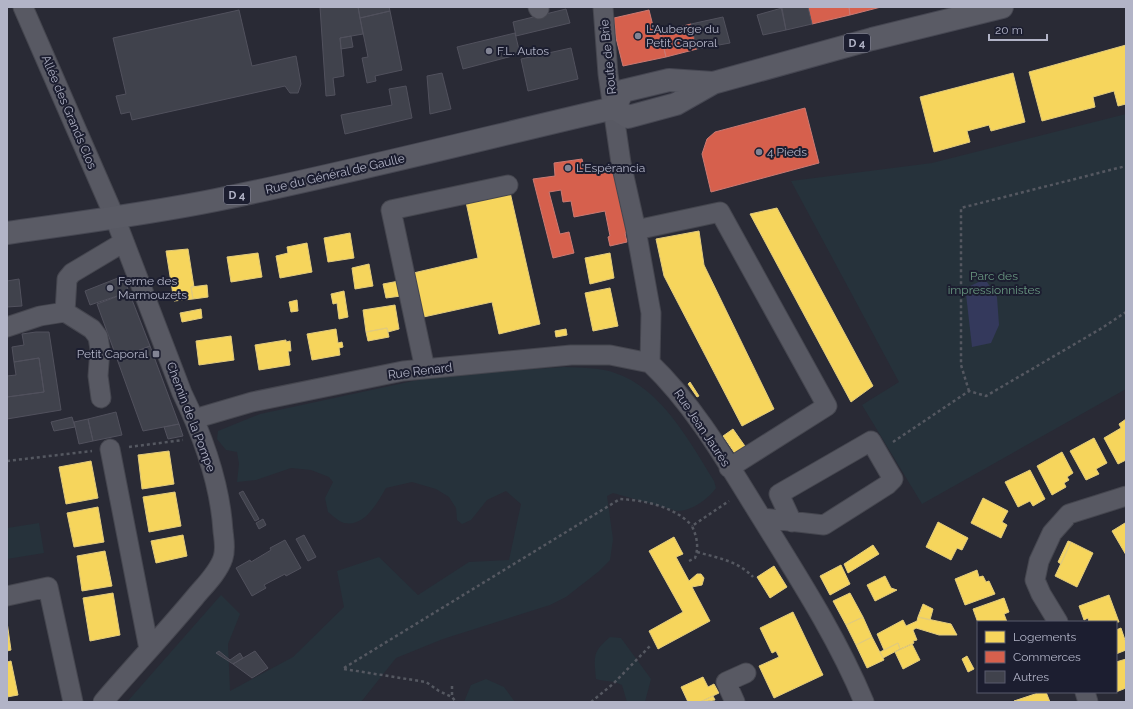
<svg xmlns="http://www.w3.org/2000/svg" width="1133" height="709" font-family="Raleway,sans-serif">
	<style>
		.green { fill: #26323b }
		.water { fill: #34395c }
		.homes { fill: #f6d55c; stroke: #e2cb7c }
		.shops { fill: #d6604d; stroke: #cb7972 }
		.building { fill: #40424c; stroke: #51515d }
		.lines { fill: none; stroke-linecap: round; stroke-linejoin: round }
		.minor-casing { stroke: #45464f; stroke-width: 21 }
		.major-casing { stroke: #464752; stroke-width: 24 }
		.path { stroke: #555861; stroke-width: 2.5; stroke-dasharray: 3 3; stroke-linecap: butt }
		.minor { stroke: #585963; stroke-width: 19 }
		.major { stroke: #5a5b65; stroke-width: 22 }
		.poi-dot { fill: #828494; stroke: #1c1e30; stroke-width: 1.5 }
		.labels { text-anchor: middle; dominant-baseline: central; stroke-width: 4; stroke-linejoin: round; paint-order: stroke }
		.shield { fill: #1c1e30; stroke: #85879a; stroke-width: 1 }
		.shield-label { font-size: 11px; font-weight: bold; fill: #b2b4c7 }
		.poi-label { font-size: 12px; fill: #b2b4c7; stroke: #1c1e30; text-anchor: start }
		.street-label { font-size: 12px; fill: #b2b4c7; stroke: #1c1e30 }
		.park-label { font-size: 12px; fill: #699881; stroke: #1c1e30 }
	</style>
	<rect width="100%" height="100%" fill="#292a35"/>
	<path class="green" d="M1126,114V389L922,504L862,405L899,382L791,181L932,163Z
		M564,367C580,368 600,367 615,373C661,388 690,442 714,481L716,488C707,500 692,511 677,511L613,493L607,496L613,539L610,560L598,572L566,597L550,605L443,639L396,658L361,702H127L221,595L240,614L228,644L230,691L293,657L344,607L337,571L379,557L418,595L469,562L509,560L521,504L506,491L487,500L471,520L462,524L457,520L456,508L449,497L436,489L412,482L386,488C377,503 365,527 344,523C339,522 332,515 328,512L325,498L333,482L329,477L311,470L291,468L256,480L237,482L239,464L237,452L226,450L217,439L218,431L260,414L441,375Z
		M39,523L44,553L7,559V528Z
		M610,637L621,638L651,679L645,702H627L622,685C613,680 606,682 596,679C594,657 592,652 610,637Z
		M486,679L504,687L515,702H464L471,685Z"/>
	<path class="water" d="M985,279L997,297L999,325L991,343L972,347L966,294L968,287Z"/>
	<path class="homes" d="M1126,45V104L1118,106L1114,91L1093,97L1095,107L1042,121L1029,72Z
		M1013,73L1025,122L991,131L989,125L967,131L970,142L934,152L920,97Z
		M510,192L540,324L499,334L492,302L419,318L409,274L478,258L466,202Z
		M777,208L873,386L851,402L750,214Z
		M699,231L704,265L774,409L742,426L664,276L656,239Z
		M350,233L354,258L328,262L324,238Z
		M307,243L312,272L280,278L276,256L288,253L287,247Z
		M188,249L194,287H191L193,299L174,301L166,251Z
		M258,253L262,277L231,282L227,257Z
		M610,253L614,278L590,284L585,258Z
		M369,264L373,286L355,289L352,268Z
		M399,281L401,296L386,298L383,284Z
		M207,285L208,297L193,299L191,287Z
		M610,288L618,326L593,331L585,293Z
		M344,291L348,317L339,319L337,303L333,304L331,294Z
		M297,300L298,311L291,312L289,302Z
		M395,305L399,329L388,332L387,328L366,332L363,310Z
		M201,309L202,318L182,322L180,313Z
		M387,328L389,337L368,341L366,332Z
		M336,329L338,343L342,342L343,347L339,348L340,355L312,360L307,334Z
		M566,329L567,335L556,337L555,331Z
		M231,336L234,360L199,365L196,341Z
		M286,340V342L290,341L291,351H288L290,365L259,370L255,345Z
		M690,382L699,396L697,397L688,384Z
		M1126,419V460L1118,464L1104,438L1121,428L1119,424Z
		M733,429L747,449L736,455L723,436Z
		M1094,438L1107,463L1096,469L1099,474L1086,480L1070,451Z
		M169,451L174,484L142,489L138,455Z
		M1062,452L1073,473L1067,477L1069,480L1064,483L1066,487L1052,495L1037,466Z
		M91,461L98,498L66,504L59,467Z
		M1030,470L1045,499L1033,506L1030,501L1018,507L1005,482Z
		M175,492L181,526L149,532L143,497Z
		M983,498L1008,511L1002,522L1007,525L1001,538L971,523Z
		M98,507L104,542L74,547L67,513Z
		M938,522L968,538L962,550L957,548L951,560L926,547Z
		M1125,523L1126,524V555L1112,531Z
		M183,535L187,556L156,563L151,541Z
		M674,537L683,554L676,557L689,581L697,574H701L704,578L702,585L692,587L710,621L658,649L649,631L683,612L649,551Z
		M1068,541L1071,542L1061,564L1058,562Z
		M1071,542L1093,553L1077,587L1055,576Z
		M873,545L879,554L848,573L844,564Z
		M105,551L112,586L82,591L77,556Z
		M841,565L850,584L830,595L820,576Z
		M774,566L787,587L770,598L757,577Z
		M977,570L979,577L983,576L986,582L989,581L995,594L965,605L955,579Z
		M885,576L891,588L897,590L875,601L867,585Z
		M113,593L120,635L90,641L83,598Z
		M850,593L863,617L846,625L833,601Z
		M1109,595L1119,622H1089L1088,618L1084,620L1079,606Z
		M1004,598L1009,612L1004,614L1007,622H978V623L973,609Z
		M923,604L933,609L930,620L918,617Z
		M793,612L823,675L774,698L759,666L779,657L776,651L772,653L760,628Z
		M863,617L872,637L856,645L846,625Z
		M918,617L951,624L957,635H939L916,628L913,630L917,640L913,641L914,643L900,649L898,643L884,650L877,634L903,620L906,626L917,621Z
		M7,622L11,650L7,651Z
		M1121,628L1126,643V650L1116,654V630Z
		M872,637L884,660L867,668L856,645Z
		M898,643L900,649L883,658L880,652Z
		M912,644L920,660L903,669L895,652Z
		M967,656L974,669L968,672L962,659Z
		M1126,659V688L1116,692V662Z
		M11,661L18,695L7,697V662Z
		M703,677L708,687L714,684L719,693L700,702H688L681,687Z
		M1041,692H1046L1050,702L1014,701Z
		M713,696L715,700L700,702Z"/>
	<path class="shops" d="M808,7H849L850,15L812,24Z
		M849,7H881L850,15Z
		M649,10L655,34L660,32L666,57L623,66L616,38L614,18Z
		M691,24L697,49L666,57L660,32Z
		M805,108L819,163L711,192L702,154L707,139L715,132Z
		M582,159L585,171L612,167L628,232L625,233L627,242L610,246L608,237L610,236L605,211L574,217L571,201L563,202L561,190L549,192L560,234L569,232L574,253L553,258L533,179L555,176L554,163Z"/>
	<path class="building" d="M320,7H358L363,34L340,38L344,76L333,78L335,95L326,96Z
		M358,7H389L390,11L360,18Z
		M781,7H808L812,24L786,30Z
		M782,8L786,30L763,35L757,15Z
		M566,9L570,23L516,36L513,22Z
		M239,10L252,66L296,56L301,84L298,93H290L285,86L132,120L130,112L121,114L116,96L126,94L113,38Z
		M390,11L402,70L375,76L376,81L367,83L362,58L368,57L360,18Z
		M723,17L730,43L697,49L691,24Z
		M515,33L520,54L463,69L457,47Z
		M351,36L353,47L341,49L340,38Z
		M571,48L578,79L528,91L521,59Z
		M442,73L451,109L430,114L427,76Z
		M406,86L412,118L345,134L341,115L392,105L389,89Z
		M123,276L129,292L90,305L85,291Z
		M19,279L22,306L7,307V281Z
		M129,292L150,346L117,359L97,304Z
		M36,332H49L61,410L7,419V397L44,392L39,358L14,362L12,347L24,345L22,334Z
		M150,346L179,424L143,431L117,359Z
		M39,358L44,392L7,397V376L16,375L14,362Z
		M116,412L122,435L93,441L88,419Z
		M72,417L75,427L54,431L51,422Z
		M88,419L93,441L79,444L74,422Z
		M179,424L183,436L168,439L164,427Z
		M243,491L259,519L255,521L239,493Z
		M263,519L266,525L259,529L256,523Z
		M304,535L316,557L308,561L296,539Z
		M285,540L301,568L286,576L285,574L264,585L266,588L252,596L236,568L250,560L251,562L271,550L270,548Z
		M219,651L230,660L240,653L243,658L233,664L216,653Z
		M255,651L268,668L252,678L233,664Z"/>
	<g class="lines">
		<defs>
			<path id="minor" d="M23,7L115,218L182,393C203,436 220,482 223,531C224,540 226,549 223,558C218,573 204,586 195,597C165,633 133,667 103,702
				M538,7L539,9
				M603,7L608,74L621,163L636,230L651,313L650,363C696,407 728,464 761,517C798,577 837,637 864,702
				M636,230L720,212L827,406L729,468
				M65,312L92,329L98,337L100,349L98,376L101,398
				M7,327L40,316L65,312L67,279L72,273L124,242
				M425,369L391,210L508,185
				M194,419L252,402L403,371L571,355H610L650,363
				M110,449L149,649
				M762,518L824,525L887,485L893,479L871,441L779,494L792,522
				M7,596L48,587L73,702
				M1058,622L1041,594L1035,580L1039,561L1052,533L1069,514L1126,496
				M1085,692L1088,702
				M735,702L726,682L746,673"/>
			<path id="major" d="M614,108L623,91L669,80L713,83
				M7,233C77,223 147,214 216,200C349,173 481,139 614,108L628,117L676,104L713,83L872,39L1002,7"/>
		</defs>
		<use href="#minor" class="minor-casing"/>
		<use href="#major" class="major-casing"/>
		<path class="path" d="M969,391L961,365V208L1126,166
			M893,442L969,391L986,396L1102,328L1126,312
			M129,447L183,440
			M7,461L92,451
			M697,552C718,558 738,561 753,577
			M689,561L695,558C699,547 697,537 692,526L729,501
			M344,668L620,499C644,500 676,507 692,526
			M344,669L426,682L439,691L452,697
			M452,686V697L456,702
			M591,702L613,684L650,646"/>
		<use href="#minor" class="minor"/>
		<use href="#major" class="major"/>
	</g>
	<g class="poi-dot">
		<circle cx="638" cy="36" r="4"/>
		<circle cx="489" cy="51" r="4"/>
		<circle cx="759" cy="152" r="4"/>
		<circle cx="568" cy="168" r="4"/>
		<circle cx="110" cy="288" r="4"/>
		<rect x="152" y="350" width="8" height="8" rx="2"/>
	</g>
	<g class="labels">
		<g class="shield">
			<rect x="844" y="34" width="26" height="18" rx="3"/>
			<rect x="224" y="186" width="26" height="18" rx="3"/>
		</g>
		<g class="shield-label">
			<text x="857" y="43">D 4</text>
			<text x="237" y="195">D 4</text>
		</g>
		<g class="poi-label">
			<text x="646" y="29">L'Auberge du<tspan x="646" dy="14">Petit Caporal</tspan></text>
			<text x="497" y="51">F.L. Autos</text>
			<text x="767" y="152">4 Pieds</text>
			<text x="576" y="168">L'Espérancia</text>
			<text x="118" y="281">Ferme des<tspan x="118" dy="14">Marmouzets</tspan></text>
			<text x="148" y="354" text-anchor="end">Petit Caporal</text>
		</g>
		<g class="street-label">
			<text transform="translate(608 57) rotate(-96)">Route de Brie</text>
			<text transform="translate(69 112) rotate(67)">Allée des Grands Clos</text>
			<text transform="translate(335 174) rotate(-13)">Rue du Général de Gaulle</text>
			<text transform="translate(420 371) rotate(-7)">Rue Renard</text>
			<text transform="translate(191 417) rotate(69)">Chemin de la Pompe</text>
			<text transform="translate(702 428) rotate(56)">Rue Jean Jaurès</text>
		</g>
		<g class="park-label">
			<text x="994" y="276">Parc des<tspan x="994" dy="14">impressionnistes</tspan></text>
		</g>
	</g>
	<rect width="1133" height="709" fill="none" stroke="#b2b4c7" stroke-width="16"/>
	<rect x="977" y="621" width="140" height="72" fill="#1c1e30" stroke="#585a6c"/>
	<rect x="985" y="631" width="20" height="12" fill="#f6d55c" stroke="#585a6c"/>
	<text x="1013" y="641" font-size="12" fill="#b2b4c7">Logements</text>
	<rect x="985" y="651" width="20" height="12" fill="#d6604d" stroke="#585a6c"/>
	<text x="1013" y="661" font-size="12" fill="#b2b4c7">Commerces</text>
	<rect x="985" y="671" width="20" height="12" fill="#40424c" stroke="#585a6c"/>
	<text x="1013" y="681" font-size="12" fill="#b2b4c7">Autres</text>
	<path d="M989 34v6h58v-6" fill="none" stroke="#b2b4c7" stroke-width="2"/>
	<text x="995" y="34" font-size="12" fill="#b2b4c7" stroke="#1c1e30" stroke-width="3" paint-order="stroke">20 m</text>
</svg>
